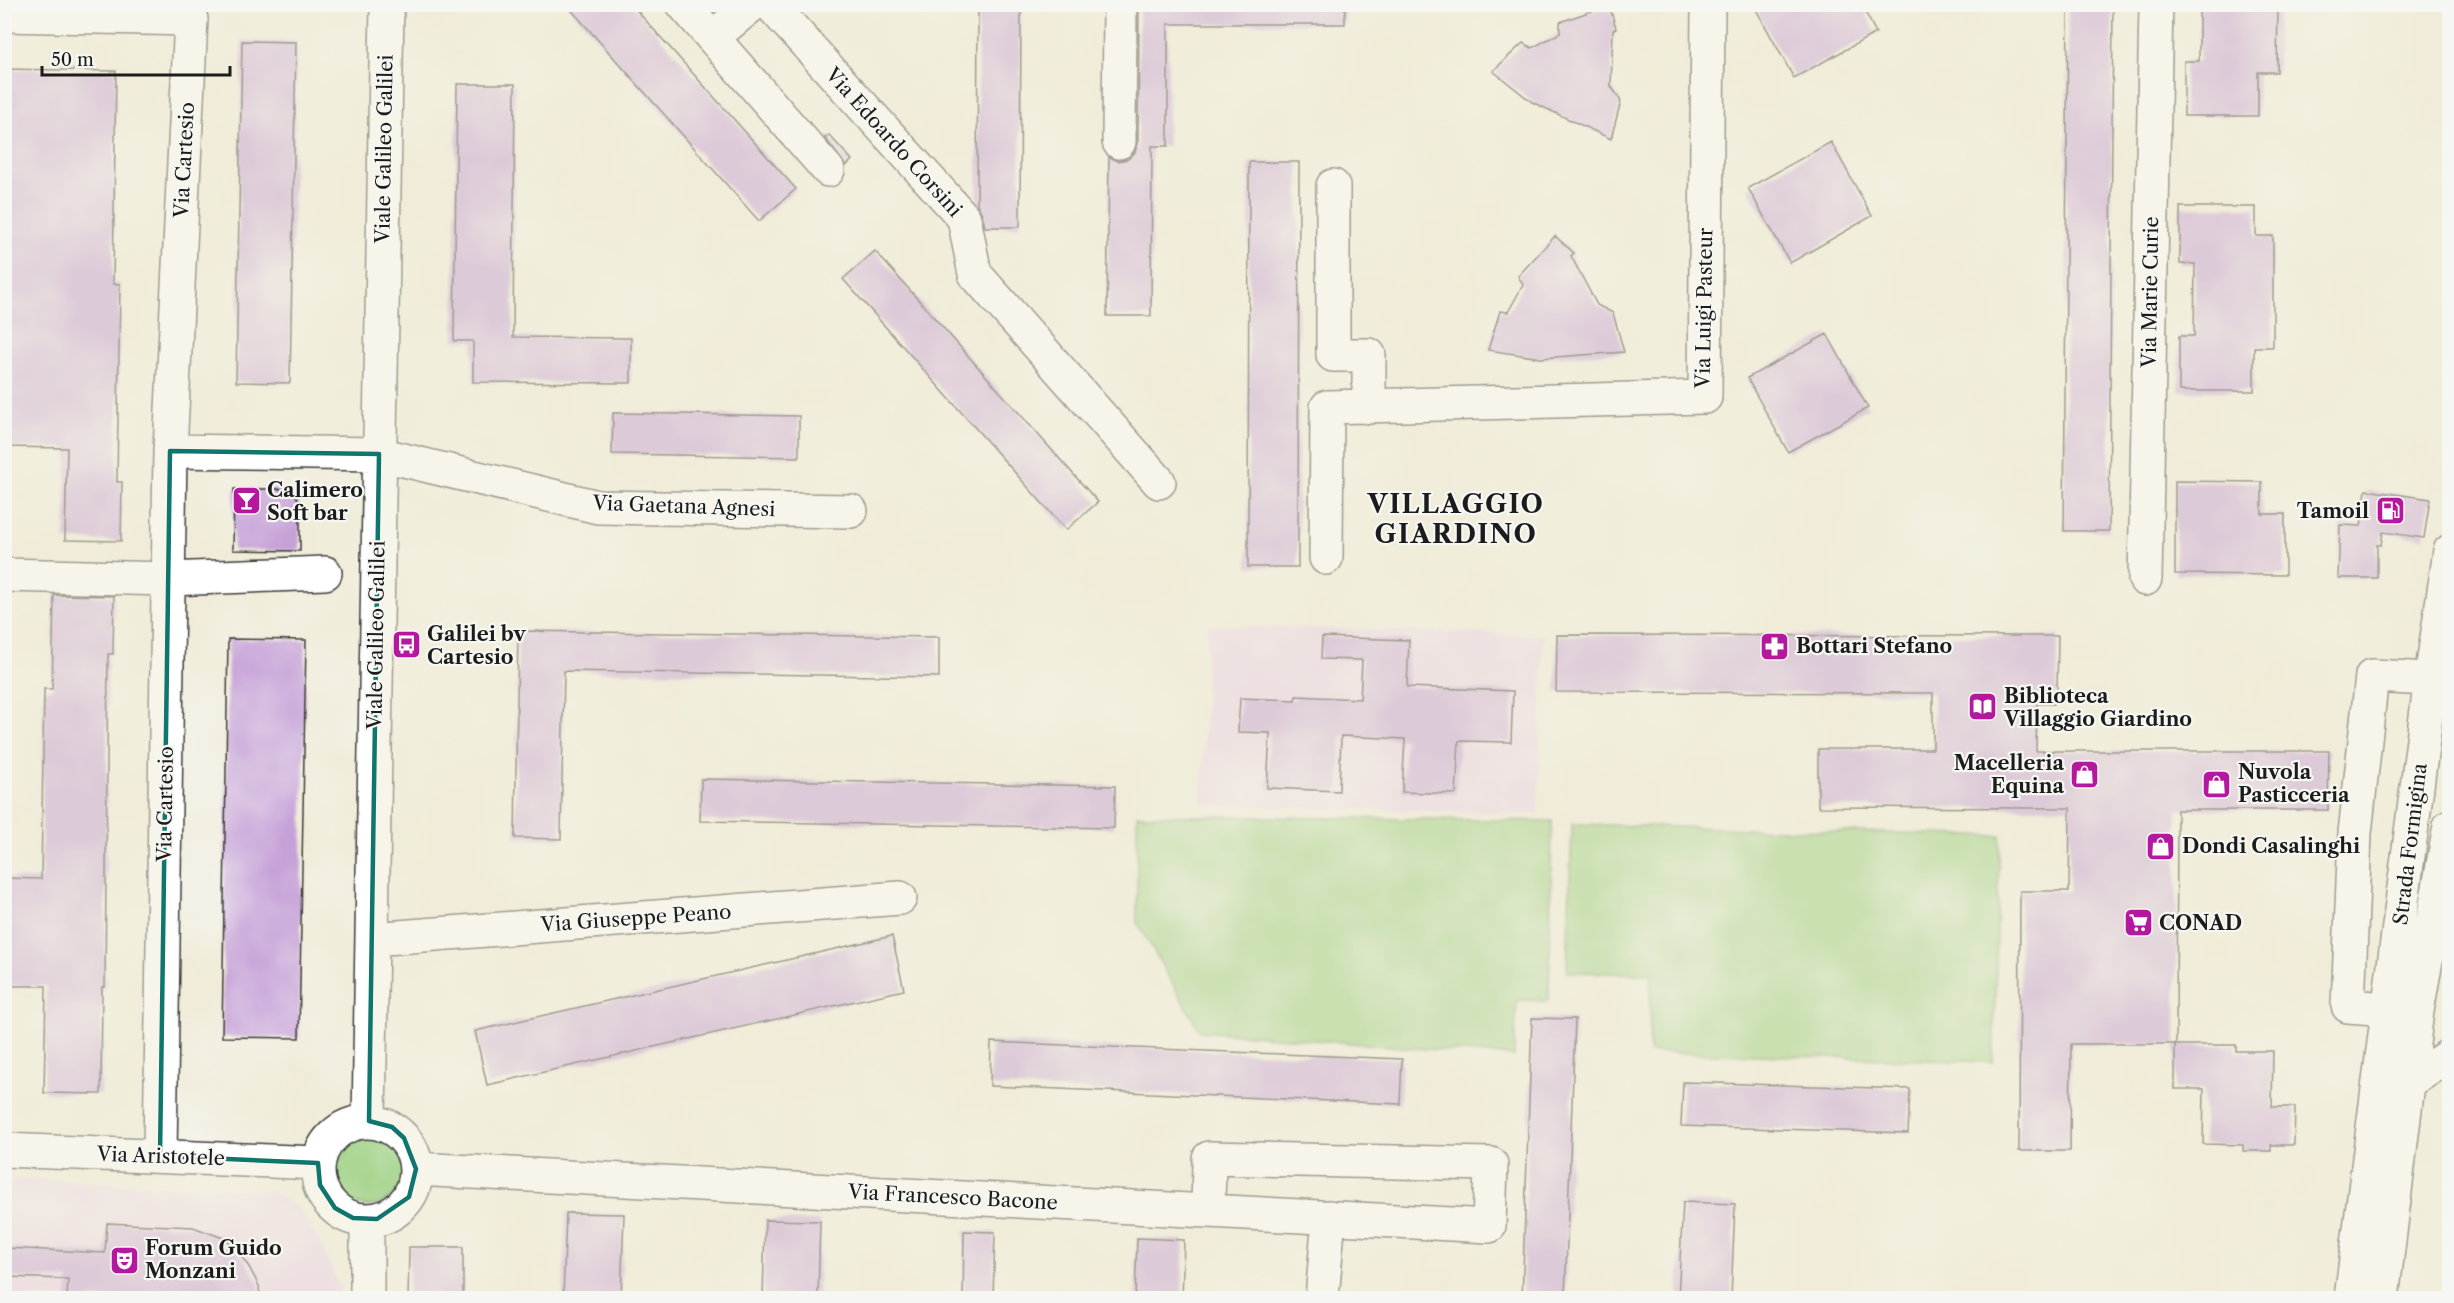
<svg xmlns="http://www.w3.org/2000/svg" width="2454" height="1303" font-family="'Libre Caslon Text',serif">
	<style>
		.built { fill: #ebd1eb }
		.green { fill: #9bd080; stroke: #5c764e; stroke-width: 1.5 }
		.building { fill: #c6a1d8 }
		.lines { fill: none; stroke-linecap: round; stroke-linejoin: round }
		.minor-casing { stroke: #3c3b38; stroke-width: 36 }
		.minor { stroke: #fff; stroke-width: 33 }
		.marked { fill: none; stroke: #0f766e; stroke-width: 4.5; stroke-linejoin: round }
		.labels { text-anchor: middle; dominant-baseline: central; stroke-width: 4.5; stroke-linejoin: round; paint-order: stroke }
		.street-label { font-size: 20px; fill: #1c1c1c; stroke: #f6f6f2 }
		.poi-label { font-size: 20px; font-weight: bold; fill: #1c1c1c; stroke: #f6f6f2; text-anchor: start }
		.district-label { font-size: 26px; font-weight: bold; letter-spacing: 1.5px; fill: #1c1c1c; stroke: #f6f6f2 }
	</style>
	<rect width="100%" height="100%" fill="#f6f6f2"/>
	<filter id="ink" filterUnits="userSpaceOnUse"><feTurbulence type="fractalNoise" baseFrequency=".0167" numOctaves="2"/><feDisplacementMap in="SourceGraphic" scale="12" xChannelSelector="R" yChannelSelector="G"/><feConvolveMatrix kernelMatrix="1 2 1 2 8 2 1 2 1" color-interpolation-filters="sRGB"/></filter>
	<filter id="wash" filterUnits="userSpaceOnUse"><feTurbulence type="fractalNoise" baseFrequency=".008" numOctaves="4" result="noise"/><feDisplacementMap in="SourceGraphic" scale="24" xChannelSelector="R" yChannelSelector="G"/><feGaussianBlur stdDeviation="1.35" result="paint"/><feColorMatrix in="noise" values="0 0 0 0 0 0 0 0 0 0 0 0 0 0 0 0 0 1.4 0 .05"/><feComposite in="paint" operator="in"/></filter>
	<g filter="url(#wash)">
		<rect width="100%" height="100%" fill="#f0ecd9"/>
		<path class="built" d="M1207,625L1543,635L1538,814L1202,805Z
			M5,1178L270,1191L298,1206L321,1245L340,1288V1298H5Z"/>
		<path class="green" d="M1137,815L1552,821L1549,1001L1517,1000L1514,1056L1200,1031L1137,922Z
			M1572,824L2000,836L1993,1062L1649,1052L1651,974L1567,972Z
			M333 1171a35 35 0 1 1 70 0a35 35 0 1 1-70 0Z"/>
		<g id="blocks">
			<path class="building" d="M566,4H631L796,189L759,221Z
				M978,4H1021L1020,227H985L982,214L977,204Z
				M1139,4H1345V24H1168V146H1152L1151,316H1107L1109,157L1118,161L1128,159L1135,152L1138,143Z
				M1753,4H1861L1876,33L1794,78Z
				M2068,4H2113L2109,531H2064Z
				M2199,4H2278L2277,72H2258V116H2184V61H2199Z
				M1609,5L1616,28L1613,30L1611,86L1621,101L1611,139L1532,102L1493,71L1523,43L1532,48L1560,33V22Z
				M242,41L296,42L290,383L236,382Z
				M4,69L116,71L113,284H120L117,482H122L121,541L65,540L67,448L4,447Z
				M457,84H515L513,337L631,338V383L473,382V341H454Z
				M829,135L852,160L846,166L825,138Z
				M1831,142L1872,216L1790,263L1748,188Z
				M1249,162H1299L1298,567H1248Z
				M2180,207H2256V236H2273V347H2254V391H2179V336H2194L2195,264H2180Z
				M1555,236L1574,253L1571,256L1597,305L1613,313L1624,352L1541,358L1488,350L1500,311L1508,312L1523,285L1518,276Z
				M875,251L1098,502L1066,530L843,279Z
				M1827,334L1868,408L1788,452L1747,378Z
				M613,413L799,416V457L612,454Z
				M2175,481L2262,482V514H2285V575L2175,574Z
				M234,489H283L293,493L297,497L300,507V551L233,550Z
				M2366,490L2430,499L2424,538L2383,532L2381,545H2377V578H2338L2340,525L2361,526Z
				M54,595L114,596L113,654H108L105,987H102L101,1094L44,1093L46,986H4V878L41,879L44,689H52Z
				M518,631L939,637V677L564,671L561,839L515,838Z
				M1557,635L2058,636L2057,693H2054V704H2037L2036,751H2329L2328,810H2177L2176,1044H2071L2070,1151H2019L2020,891H2069L2070,808L1818,807V749H1933V693L1556,692Z
				M1322,637L1409,640L1407,687L1513,691L1511,742L1459,741L1456,794L1402,792L1405,739L1341,736L1339,791L1267,788L1270,733L1238,732L1240,698L1295,700L1296,696L1360,699L1362,660L1321,659Z
				M228,639L306,640L299,1038L222,1037Z
				M701,779L1115,786L1114,828L700,821Z
				M892,936L904,990L487,1085L475,1031Z
				M1532,1018L1575,1019L1565,1299H1522Z
				M991,1042L1402,1059L1400,1104L990,1086Z
				M2175,1045H2236V1051H2273L2272,1107H2295L2294,1145H2271V1151H2243V1145L2203,1144L2204,1089H2175Z
				M1683,1082L1910,1089L1908,1133L1681,1126Z
				M1683,1202L1735,1204L1731,1299H1678Z
				M566,1213L624,1214L621,1299H563Z
				M765,1220L820,1221L818,1299H763Z
				M107,1223L193,1227L226,1239L236,1249L249,1267L259,1286L260,1299H67L68,1279L4,1277L6,1248L105,1253Z
				M964,1231L995,1232L993,1299H963Z
				M1137,1238L1184,1240L1182,1299H1135Z
				M409,1247H463V1299H408Z"/>
		</g>
	</g>
	<g filter="url(#ink)">
		<use href="#blocks" fill-opacity="0" stroke="#3c3b38" stroke-width="1.5"/>
		<g class="lines">
			<defs>
				<path id="minor" d="M683,4L828,170
					M770,4L964,218L975,274L1159,482
					M4,15L191,19L170,451L160,1156
					M713,37L753,4
					M1119,142L1120,4
					M1333,186V355H1369V407
					M170,451L379,454L598,507L851,511
					M1326,558L1327,407L1705,397L1708,4
					M4,575L168,579L325,573
					M2145,579L2156,4
					M372,939L900,898
					M2417,1011L2348,1006L2355,833L2372,676L2450,680
					M2409,1082L2450,1055
					M369,1121L387,4
					M318 1171a49 49 0 1 1 98 0a49 49 0 1 1-98 0Z
					M4,1150L318,1163
					M416,1169L1208,1211L1489,1226L1491,1164L1209,1158L1208,1211
					M367,1298V1220
					M1322,1298L1329,1217
					M2351,1298L2431,678L2450,551
					M2382,1298L2417,1011L2450,826"/>
			</defs>
			<use href="#minor" class="minor-casing"/>
			<use href="#minor" class="minor"/>
		</g>
	</g>
	<path d="M0 0H2454V1303H0ZM170,451L379,454L369,1121L392,1127L404,1138L416,1169L409,1197L377,1219L353,1218L335,1208L320,1185L318,1163L160,1156Z" fill="#f0ecd9" fill-opacity=".55" fill-rule="evenodd"/>
	<path class="marked" d="M170,451L379,454L369,1121L392,1127L404,1138L416,1169L409,1197L377,1219L353,1218L335,1208L320,1185L318,1163L160,1156Z"/>
	<defs>
		<symbol id="bar-square" viewBox="-11 -11 22 22"><rect x="-9" y="-9" width="18" height="18" rx="4" fill="#b5179e" stroke="#f6f6f2"/><path d="M-6-5H6L.8 .8V4.5H3.5V6h-7V4.5H-.8V.8Z" fill="#fff"/></symbol>
		<symbol id="fuel-square" viewBox="-11 -11 22 22"><rect x="-9" y="-9" width="18" height="18" rx="4" fill="#b5179e" stroke="#f6f6f2"/><path d="M-5.5-6h7V0h2V4h1.3V-2.5L3-4.5l.8-.8L6-3V5H2.5V1h-1V6h-7ZM-4.2-4.7v3.2H.2V-4.7Z" fill="#fff"/></symbol>
		<symbol id="bus-square" viewBox="-11 -11 22 22"><rect x="-9" y="-9" width="18" height="18" rx="4" fill="#b5179e" stroke="#f6f6f2"/><path d="M-5-6H5V4H4V6H2V4H-2V6H-4V4H-5ZM-3.5-4V0h7V-4ZM-3.5 1.2v1.5H-2V1.2ZM2 1.2v1.5H3.5V1.2Z" fill="#fff"/></symbol>
		<symbol id="pharmacy-square" viewBox="-11 -11 22 22"><rect x="-9" y="-9" width="18" height="18" rx="4" fill="#b5179e" stroke="#f6f6f2"/><path d="M-2-6h4v4h4v4h-4v4h-4v-4h-4v-4h4Z" fill="#fff"/></symbol>
		<symbol id="library-square" viewBox="-11 -11 22 22"><rect x="-9" y="-9" width="18" height="18" rx="4" fill="#b5179e" stroke="#f6f6f2"/><path d="M-6-4Q-3-5.5-.7-3.5V5Q-3 3-6 4ZM6-4Q3-5.5 .7-3.5V5Q3 3 6 4Z" fill="#fff"/></symbol>
		<symbol id="shop-square" viewBox="-11 -11 22 22"><rect x="-9" y="-9" width="18" height="18" rx="4" fill="#b5179e" stroke="#f6f6f2"/><path d="M-5-2.5h2.3a2.7 3.5 0 0 1 5.4 0H5L5.5 6h-11ZM-1.5-2.5h3a1.5 2.3 0 0 0-3 0Z" fill="#fff"/></symbol>
		<symbol id="supermarket-square" viewBox="-11 -11 22 22"><rect x="-9" y="-9" width="18" height="18" rx="4" fill="#b5179e" stroke="#f6f6f2"/><path d="M-6-5.5h2.5l.6 2H6L4.5 2H-2.5L-4.4-4H-6ZM-1.5 3.2a1.3 1.3 0 1 0 .1 0ZM3 3.2a1.3 1.3 0 1 0 .1 0Z" fill="#fff"/></symbol>
		<symbol id="theatre-square" viewBox="-11 -11 22 22"><rect x="-9" y="-9" width="18" height="18" rx="4" fill="#b5179e" stroke="#f6f6f2"/><path d="M-5-5.5Q0-4 5-5.5V0Q5 5 0 6Q-5 5-5 0ZM-3.3-2.5H-1v1.5H-3.3ZM1-2.5H3.3v1.5H1ZM-2.8 1Q0 5.5 2.8 1Z" fill="#fff"/></symbol>
	</defs>
	<g fill-rule="evenodd">
		<use href="#bar-square" x="230" y="484" width="33" height="33"/>
		<use href="#fuel-square" x="2374" y="494" width="33" height="33"/>
		<use href="#bus-square" x="390" y="628" width="33" height="33"/>
		<use href="#pharmacy-square" x="1758" y="630" width="33" height="33"/>
		<use href="#library-square" x="1966" y="690" width="33" height="33"/>
		<use href="#shop-square" x="2068" y="758" width="33" height="33"/>
		<use href="#shop-square" x="2200" y="768" width="33" height="33"/>
		<use href="#shop-square" x="2144" y="830" width="33" height="33"/>
		<use href="#supermarket-square" x="2122" y="906" width="33" height="33"/>
		<use href="#theatre-square" x="108" y="1244" width="33" height="33"/>
	</g>
	<g class="labels">
		<g class="street-label">
			<text transform="translate(894 142) rotate(48)">Via Edoardo Corsini</text>
			<text transform="translate(384 149) rotate(-89)">Viale Galileo Galilei</text>
			<text transform="translate(184 160) rotate(-87)">Via Cartesio</text>
			<text transform="translate(2150 292) rotate(-89)">Via Marie Curie</text>
			<text transform="translate(1704 308) rotate(-89)">Via Luigi Pasteur</text>
			<text transform="translate(684 506) rotate(2)">Via Gaetana Agnesi</text>
			<text transform="translate(376 635) rotate(-89)">Viale Galileo Galilei</text>
			<text transform="translate(165 804) rotate(-89)">Via Cartesio</text>
			<text transform="translate(2410 844) rotate(-83)">Strada Formigina</text>
			<text transform="translate(636 918) rotate(-4)">Via Giuseppe Peano</text>
			<text transform="translate(161 1156) rotate(2)">Via Aristotele</text>
			<text transform="translate(953 1197) rotate(3)">Via Francesco Bacone</text>
		</g>
		<g class="poi-label">
			<text x="267" y="490">Calimero<tspan x="267" dy="23">Soft bar</tspan></text>
			<text x="2369" y="511" text-anchor="end">Tamoil</text>
			<text x="427" y="634">Galilei bv<tspan x="427" dy="23">Cartesio</tspan></text>
			<text x="1796" y="646">Bottari Stefano</text>
			<text x="2004" y="696">Biblioteca<tspan x="2004" dy="23">Villaggio Giardino</tspan></text>
			<text x="2064" y="763" text-anchor="end">Macelleria<tspan x="2064" dy="23">Equina</tspan></text>
			<text x="2238" y="772">Nuvola<tspan x="2238" dy="23">Pasticceria</tspan></text>
			<text x="2182" y="846">Dondi Casalinghi</text>
			<text x="2159" y="923">CONAD</text>
			<text x="145" y="1248">Forum Guido<tspan x="145" dy="23">Monzani</tspan></text>
		</g>
		<g class="district-label">
			<text x="1456" y="504">VILLAGGIO<tspan x="1456" dy="30">GIARDINO</tspan></text>
		</g>
	</g>
	<rect width="2454" height="1303" fill="none" stroke="#f6f6f2" stroke-width="24"/>
	<path d="M42 66v9h188v-9" fill="none" stroke="#1c1c1c" stroke-width="3"/>
	<text x="51" y="66" font-size="18" fill="#1c1c1c" stroke="#f6f6f2" stroke-width="4.5" paint-order="stroke">50 m</text>
</svg>
